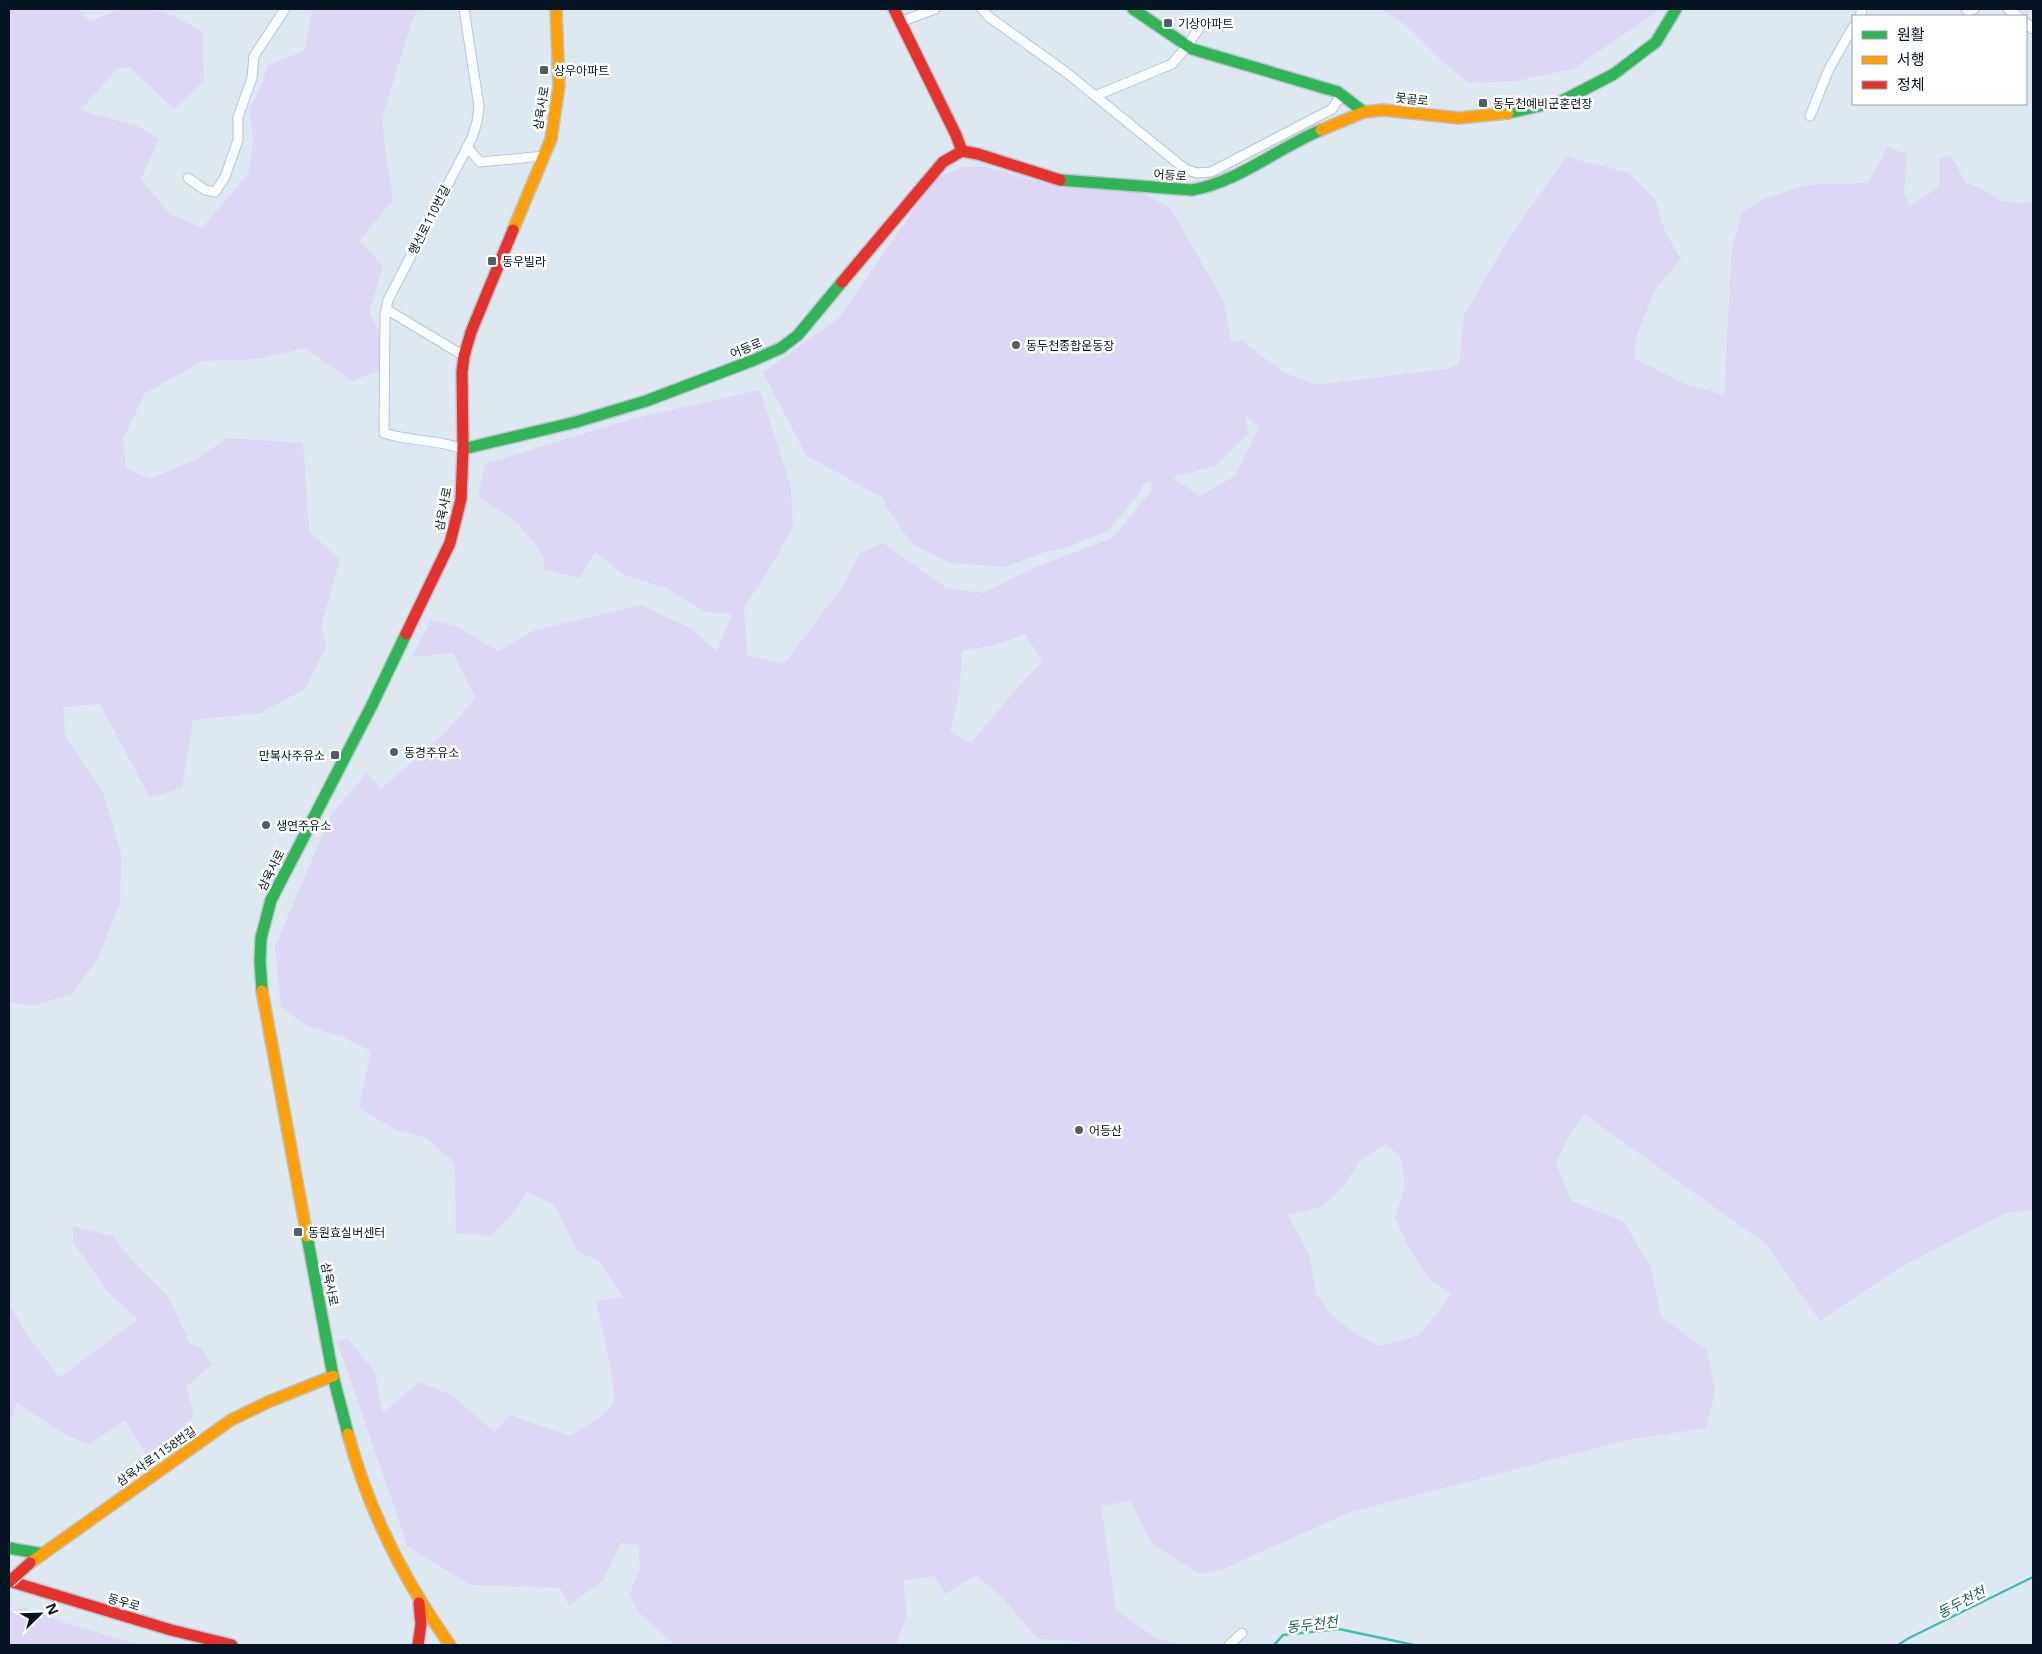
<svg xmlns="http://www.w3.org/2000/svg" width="2042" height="1654" font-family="'Open Sans','Noto Sans KR',sans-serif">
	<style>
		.green { fill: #ddd6f4; fill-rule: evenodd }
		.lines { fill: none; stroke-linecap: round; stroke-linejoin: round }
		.stream { stroke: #43bcb6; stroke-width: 2.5 }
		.street-casing { stroke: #b8c5d0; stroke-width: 11 }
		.fast-casing { stroke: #b8c5d0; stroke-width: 14 }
		.slow-casing { stroke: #b8c5d0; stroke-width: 14 }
		.jam-casing { stroke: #b8c5d0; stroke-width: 14 }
		.street { stroke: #fafcfd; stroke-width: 9 }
		.fast { stroke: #30b455; stroke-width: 11 }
		.slow { stroke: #ff9f0a; stroke-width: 11 }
		.jam { stroke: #e5322d; stroke-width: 11 }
		.jam-bridge-casing { stroke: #b8c5d0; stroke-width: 14; stroke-linecap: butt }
		.jam-bridge { stroke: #e5322d; stroke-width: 11 }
		.poi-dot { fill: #505e6a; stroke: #fff; stroke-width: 2 }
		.labels { text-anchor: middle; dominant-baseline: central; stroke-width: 5; stroke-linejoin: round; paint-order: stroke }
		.poi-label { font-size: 12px; fill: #041422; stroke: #fff; text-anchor: start }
		.street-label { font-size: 12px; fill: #041422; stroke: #fff }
		.water-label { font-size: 14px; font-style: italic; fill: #1a625b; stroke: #fff }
	</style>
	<rect width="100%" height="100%" fill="#dee8f1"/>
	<path class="green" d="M9,9H78L89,21C101,17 114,11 126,9C154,4 179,18 203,32L204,81L174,109L129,67L117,69L80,110L137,126L159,139L141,179L170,214L202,228L249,173L253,140L249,108L260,89L268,65L304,51L313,9H418L411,24L382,118L386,155L393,200L359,241L383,266L369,312L381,335L379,371L352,381L305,348L258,359L203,361L145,393L123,439L126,468L150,479L195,460L227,438L303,443L309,531L340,560L321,625L326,647L305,689L260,713L193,720L182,788L150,798L100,704L63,707L65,736L102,790L121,853L120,903L98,958L72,994L32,1006L9,1002Z
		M1381,9H1658L1657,12L1573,69L1516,81L1469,83L1443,62L1407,26Z
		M1888,147L1907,154L1904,192L1909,207L1939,187V159L1951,155L1965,182L1986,191L2000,201L2026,203L2033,201V1210L2006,1213L1906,1264L1820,1321L1766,1244L1584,1114L1570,1134L1556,1163L1571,1201L1623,1221L1651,1267L1661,1317L1707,1350L1715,1391L1706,1428L1627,1440L1348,1513L1223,1569L1200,1574L1152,1544L1130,1501L1101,1506L1116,1610L1156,1638L1179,1645H1084L1077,1641L1038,1639L1003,1598L976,1575L945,1594L934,1576L903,1581L907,1614L896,1645H675L641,1614L629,1595L640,1569L639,1545L621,1543L603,1580L569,1606L560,1588L470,1585L408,1547L337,1341L347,1338L374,1371L383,1413L419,1382L452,1395L494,1432L510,1415L570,1436L605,1414L615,1401L611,1369L596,1301L623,1297L599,1261L577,1251L554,1204L527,1192L515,1211L490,1236L456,1233L455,1163L426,1138L396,1130L359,1108L371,1051L343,1037L307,1026L281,1007L275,947L332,813L367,773L381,789C414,760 450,733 475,697L453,653L412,657L431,620L456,626L498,651L535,630L641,605L690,628L717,651L732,614L705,612L666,588L624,575L595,552L580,578L544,570V556L517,522L478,497L485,464L631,419L760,390L791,488L793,527L764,578L744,607L747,655L784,664L843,586L859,554L883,543L947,588L983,593L1036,567L1112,538L1151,492V481L1144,483L1139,493L1109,530L1062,549L1045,552L1005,567L951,563L912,544L887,507L883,498L806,455L763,372L838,319L936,178L963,167H985L1062,188L1141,192L1171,209L1224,302L1231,342L1241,340L1283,372L1316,385L1446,369L1459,364L1464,315L1508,240L1566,157L1629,173L1655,199L1665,232L1681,259L1656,288L1637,334L1634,358L1687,385L1724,395L1732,248L1742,212L1764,199L1806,185L1868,183ZM1245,414L1259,428L1235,476L1200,496L1172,477L1215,466L1248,434ZM1025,634L1043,661L1020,685L971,743L950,732L959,693L962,650L992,646ZM1386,1144L1401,1157L1405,1187L1395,1218L1410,1250L1429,1279L1451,1293L1444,1304L1420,1335L1380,1346L1355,1334L1330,1313L1316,1294L1309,1254L1288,1215L1321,1207L1343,1187L1359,1161Z
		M73,1226L112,1236L139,1268L168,1296L190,1344L201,1348L212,1364L186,1387L194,1415L150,1461L125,1420L89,1445L63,1433L16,1403L9,1428V1304L27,1334L59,1378L138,1319L107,1291L73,1242Z
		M22,1607L66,1623L139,1645H9V1612Z"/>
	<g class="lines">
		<path class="stream" d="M1274,1645L1283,1635L1339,1629L1414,1645
			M1898,1645L1909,1638L2033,1577"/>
		<defs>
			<path id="street" d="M982,9L989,17L1067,73L1185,169L1197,173L1211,172L1332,109L1341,95
				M1966,9L1968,11L1974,9
				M2008,9L2018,16
				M1860,16L1862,9
				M900,22L935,9
				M2026,23L2033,29
				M1095,96L1172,64L1187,46L1202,24
				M1810,116L1829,69L1853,27
				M467,147L480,162L545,156
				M188,178L205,190L215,192L225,177L238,140V117L252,78L254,56L285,9
				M386,309L464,356
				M463,449C438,439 410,442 384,433L385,315L388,300L472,138L477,122L479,106L464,9
				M1229,1645L1242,1633"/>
			<path id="fast" d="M1133,9L1192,49L1338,92L1364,112
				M1508,113L1562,101L1614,74L1656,42L1676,9
				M1060,180L1192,190C1238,182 1278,148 1321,130
				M463,449L576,422L646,401L754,360L781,348L798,335L842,282
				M262,991L260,961L261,938L271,900L371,707L406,634
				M307,1236L333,1376L348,1434
				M9,1548L43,1554"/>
			<path id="slow" d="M1321,130L1364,112L1383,110L1459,118L1508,113
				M513,230L551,139L559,86L556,9
				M262,991L307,1236
				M348,1434C368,1509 405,1582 450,1645
				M30,1563L231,1420L268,1402L333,1376"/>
			<path id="jam" d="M894,9L956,135L962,151
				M842,282L943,162L962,151L978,154L1060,180
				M406,634L450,543L461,499L463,449L462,372L464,356L471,332L513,230
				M9,1581L171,1630L232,1645
				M418,1645L421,1624L419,1603"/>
		</defs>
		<use href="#street" class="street-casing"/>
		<use href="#fast" class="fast-casing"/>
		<use href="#slow" class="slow-casing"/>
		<use href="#jam" class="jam-casing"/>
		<use href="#street" class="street"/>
		<use href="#fast" class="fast"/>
		<use href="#slow" class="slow"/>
		<use href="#jam" class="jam"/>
		<defs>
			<path id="jam-bridge" d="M9,1582L30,1563"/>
		</defs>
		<use href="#jam-bridge" class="jam-bridge-casing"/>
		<use href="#jam-bridge" class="jam-bridge"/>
	</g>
	<g class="poi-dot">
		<rect x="1163" y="18" width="10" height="10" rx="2.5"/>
		<rect x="539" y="65" width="10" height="10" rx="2.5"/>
		<rect x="1478" y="98" width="10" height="10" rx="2.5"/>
		<rect x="487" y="256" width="10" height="10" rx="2.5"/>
		<circle cx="1016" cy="345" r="5"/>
		<circle cx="394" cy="752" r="5"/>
		<rect x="330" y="750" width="10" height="10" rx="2.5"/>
		<circle cx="266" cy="825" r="5"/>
		<circle cx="1079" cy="1130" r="5"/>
		<rect x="293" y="1227" width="10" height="10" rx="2.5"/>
	</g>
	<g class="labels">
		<g class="poi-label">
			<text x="1178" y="23">기상아파트</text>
			<text x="554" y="70">상우아파트</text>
			<text x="1493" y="103">동두천예비군훈련장</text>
			<text x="502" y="261">동우빌라</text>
			<text x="1026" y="345">동두천종합운동장</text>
			<text x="404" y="752">동경주유소</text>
			<text x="325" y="755" text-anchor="end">만복사주유소</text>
			<text x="276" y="825">생연주유소</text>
			<text x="1089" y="1130">어등산</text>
			<text x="308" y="1232">동원효실버센터</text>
		</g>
		<g class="street-label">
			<text transform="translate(1412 99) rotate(6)">못골로</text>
			<text transform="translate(541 108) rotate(-81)">삼육사로</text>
			<text transform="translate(1170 175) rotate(4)">어등로</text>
			<text transform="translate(429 220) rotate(-63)">행선로110번길</text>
			<text transform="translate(746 348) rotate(-22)">어등로</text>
			<text transform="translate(443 509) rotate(-79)">삼육사로</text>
			<text transform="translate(271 870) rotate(-63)">삼육사로</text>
			<text transform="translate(330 1284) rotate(79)">삼육사로</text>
			<text transform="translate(156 1456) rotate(-35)">삼육사로1158번길</text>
			<text transform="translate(124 1602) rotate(16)">동우로</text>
		</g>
		<g class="water-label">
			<text transform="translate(1961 1602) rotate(-27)">동두천천</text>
			<text transform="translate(1312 1624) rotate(-7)">동두천천</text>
		</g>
	</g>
	<rect width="2042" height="1654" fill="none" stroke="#041422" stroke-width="20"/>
	<rect x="1852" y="15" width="175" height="90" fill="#ffffff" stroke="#9ba1a7"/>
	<rect x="1862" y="31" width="25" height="8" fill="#30b455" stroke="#9ba1a7"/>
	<text x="1897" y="40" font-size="15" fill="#041422">원활</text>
	<rect x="1862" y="56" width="25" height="8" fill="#ff9f0a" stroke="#9ba1a7"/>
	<text x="1897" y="65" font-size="15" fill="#041422">서행</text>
	<rect x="1862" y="81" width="25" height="8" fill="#e5322d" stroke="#9ba1a7"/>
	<text x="1897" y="90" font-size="15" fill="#041422">정체</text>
	<g transform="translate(40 1614) rotate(67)" stroke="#ffffff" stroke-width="4" paint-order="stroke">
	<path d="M0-4L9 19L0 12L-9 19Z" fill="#041422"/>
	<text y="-8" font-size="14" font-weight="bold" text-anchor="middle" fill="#041422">N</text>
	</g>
</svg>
